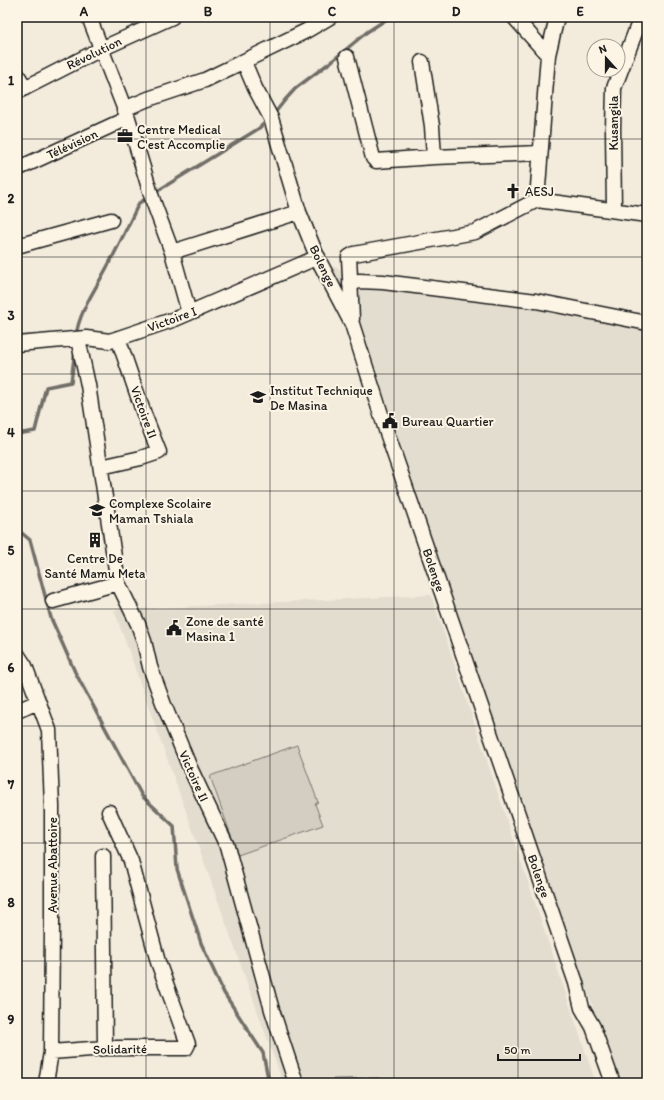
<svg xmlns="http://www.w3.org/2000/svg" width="664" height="1100" font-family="Itim,sans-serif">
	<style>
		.built { fill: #e3ddcf }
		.green { fill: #d3cec1; stroke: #78756e }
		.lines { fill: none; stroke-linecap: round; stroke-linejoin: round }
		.stream { stroke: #716e68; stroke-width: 3.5 }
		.minor-casing { stroke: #1c1c1c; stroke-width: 17 }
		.minor { stroke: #fcf5e5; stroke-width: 14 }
		.grid { fill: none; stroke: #1c1c1c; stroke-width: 1; stroke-opacity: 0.55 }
		.labels { text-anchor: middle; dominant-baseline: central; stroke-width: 4; stroke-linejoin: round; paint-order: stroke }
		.street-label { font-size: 13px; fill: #1c1c1c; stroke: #fcf5e5 }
		.poi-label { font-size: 13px; fill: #1c1c1c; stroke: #fcf5e5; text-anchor: start }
		.neatline { fill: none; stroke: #1c1c1c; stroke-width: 1.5 }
		.grid-label { font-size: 13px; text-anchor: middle; font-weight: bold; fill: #1c1c1c }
	</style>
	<rect width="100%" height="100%" fill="#f3ecdd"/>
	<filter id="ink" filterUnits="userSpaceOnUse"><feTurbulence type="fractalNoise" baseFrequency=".025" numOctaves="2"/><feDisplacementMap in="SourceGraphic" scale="8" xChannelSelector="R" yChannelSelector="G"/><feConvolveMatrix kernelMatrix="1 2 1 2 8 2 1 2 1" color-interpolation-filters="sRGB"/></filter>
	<g filter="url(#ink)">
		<path class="built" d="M320,262L358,276L647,324V1083H620L471,665Z
			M431,595L596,1083H283L114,610Z"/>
		<path class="green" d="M297,745L318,802L315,804L323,825L238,855L210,776Z
			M379,1078V1083H333V1079Z"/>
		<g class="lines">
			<path class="stream" d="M274,114L285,100L296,88L332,61L367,32L390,17
				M154,193L258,129L268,120
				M76,336C79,312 95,290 106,269C118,248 128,225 139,203L149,197
				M17,434L35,431L46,387L71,382L75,350
				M17,529L30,540L51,618L75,672L142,796L174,826L177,869L201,943L224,993L263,1053L269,1083"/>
			<defs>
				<path id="minor" d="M89,17L128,118L153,201L172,252L189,313
					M514,17L548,55
					M347,57L373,158L376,161L434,157L540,153
					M244,62L255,88L271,118L299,212L318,259L352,324L386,430L576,983L582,1008L593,1027L613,1083
					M422,62L432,126L434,157
					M17,74L25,88
					M17,92L101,49L172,17
					M124,109L148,99L205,80L306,31L330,17
					M17,169L128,118
					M537,200L548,55L557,17
					M614,210L613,129L614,88L641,17
					M17,246L111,220
					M172,252L299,212
					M350,284L359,281L383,282L536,301L647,323
					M352,319L349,257L354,254L475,232L537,200L647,215
					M78,339L88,385L118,583L138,624L144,641L150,667L164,705L190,768L227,846L272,1010L296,1083
					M17,344L86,338L110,341L175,319L318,257
					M101,467L141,458L159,452L144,414L118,338
					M53,601L118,583
					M17,654L25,666L49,730L52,806V924L51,1052L46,1083
					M17,711L38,702
					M103,856L105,1048
					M51,1052L105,1048H186L188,1044L158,962L131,861L109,812"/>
			</defs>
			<use href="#minor" class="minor-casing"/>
			<use href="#minor" class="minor"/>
		</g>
	</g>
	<path class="grid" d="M146,17V1083M270,17V1083M394,17V1083M518,17V1083M17,139H647M17,257H647M17,374H647M17,491H647M17,609H647M17,726H647M17,843H647M17,961H647"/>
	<defs>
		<symbol id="office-bare" viewBox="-9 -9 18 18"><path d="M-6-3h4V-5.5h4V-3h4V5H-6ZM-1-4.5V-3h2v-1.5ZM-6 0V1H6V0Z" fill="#1c1c1c" stroke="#fcf5e5" stroke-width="2.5" paint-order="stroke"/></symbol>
		<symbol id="church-bare" viewBox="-9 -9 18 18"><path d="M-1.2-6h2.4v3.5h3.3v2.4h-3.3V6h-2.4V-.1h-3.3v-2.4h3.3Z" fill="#1c1c1c" stroke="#fcf5e5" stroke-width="2.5" paint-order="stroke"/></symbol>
		<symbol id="university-bare" viewBox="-9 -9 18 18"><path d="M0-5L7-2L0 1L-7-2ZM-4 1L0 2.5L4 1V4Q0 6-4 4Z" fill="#1c1c1c" stroke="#fcf5e5" stroke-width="2.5" paint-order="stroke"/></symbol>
		<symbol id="civic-bare" viewBox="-9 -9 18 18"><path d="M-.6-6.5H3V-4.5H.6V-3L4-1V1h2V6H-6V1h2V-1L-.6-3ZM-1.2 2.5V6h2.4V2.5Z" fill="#1c1c1c" stroke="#fcf5e5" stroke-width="2.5" paint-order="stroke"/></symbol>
		<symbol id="school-bare" viewBox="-9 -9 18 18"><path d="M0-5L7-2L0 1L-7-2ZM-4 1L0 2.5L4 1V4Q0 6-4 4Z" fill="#1c1c1c" stroke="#fcf5e5" stroke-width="2.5" paint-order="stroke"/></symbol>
		<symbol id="building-bare" viewBox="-9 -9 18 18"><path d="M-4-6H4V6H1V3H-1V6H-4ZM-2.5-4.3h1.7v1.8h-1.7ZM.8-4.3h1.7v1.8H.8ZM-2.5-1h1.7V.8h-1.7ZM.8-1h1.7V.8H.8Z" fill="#1c1c1c" stroke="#fcf5e5" stroke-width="2.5" paint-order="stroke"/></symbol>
	</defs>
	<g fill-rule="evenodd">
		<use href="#office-bare" x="114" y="125" width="22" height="22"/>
		<use href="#church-bare" x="502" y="180" width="22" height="22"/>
		<use href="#university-bare" x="247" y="386" width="22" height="22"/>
		<use href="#civic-bare" x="379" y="410" width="22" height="22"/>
		<use href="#school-bare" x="86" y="499" width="22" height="22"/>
		<use href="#building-bare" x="84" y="529" width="22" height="22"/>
		<use href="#civic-bare" x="163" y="617" width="22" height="22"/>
	</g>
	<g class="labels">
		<g class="street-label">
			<text transform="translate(94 53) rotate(-26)">Révolution</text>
			<text transform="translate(613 123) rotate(-90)">Kusangila</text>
			<text transform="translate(72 144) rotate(-25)">Télévision</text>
			<text transform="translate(323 266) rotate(64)">Bolenge</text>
			<text transform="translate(172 319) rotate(-20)">Victoire I</text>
			<text transform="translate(144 412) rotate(70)">Victoire II</text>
			<text transform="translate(434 570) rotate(71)">Bolenge</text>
			<text transform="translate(194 776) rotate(66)">Victoire II</text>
			<text transform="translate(52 865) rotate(-90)">Avenue Abattoire</text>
			<text transform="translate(539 876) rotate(71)">Bolenge</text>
			<text transform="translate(120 1049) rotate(-1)">Solidarité</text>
		</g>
		<g class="poi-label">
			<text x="137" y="129">Centre Medical<tspan x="137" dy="15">C'est Accomplie</tspan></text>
			<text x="525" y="191">AESJ</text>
			<text x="270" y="390">Institut Technique<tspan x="270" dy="15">De Masina</tspan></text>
			<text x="402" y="421">Bureau Quartier</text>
			<text x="109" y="503">Complexe Scolaire<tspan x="109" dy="15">Maman Tshiala</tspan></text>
			<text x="95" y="558" text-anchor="middle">Centre De<tspan x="95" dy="15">Santé Mamu Meta</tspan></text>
			<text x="186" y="621">Zone de santé<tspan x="186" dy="15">Masina 1</tspan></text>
		</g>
	</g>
	<rect width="664" height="1100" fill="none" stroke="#fcf5e5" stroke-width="44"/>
	<g transform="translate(606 58) rotate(339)"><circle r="19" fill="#fcf5e5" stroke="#a29e95"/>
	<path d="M0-3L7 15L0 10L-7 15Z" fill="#1c1c1c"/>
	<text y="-6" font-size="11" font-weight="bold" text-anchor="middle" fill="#1c1c1c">N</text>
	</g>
	<path d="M498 1054v6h82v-6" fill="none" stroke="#1c1c1c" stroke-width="2"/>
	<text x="504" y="1054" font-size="12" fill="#1c1c1c" stroke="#fcf5e5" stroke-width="3" paint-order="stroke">50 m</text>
	<rect x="22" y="22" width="620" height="1056" class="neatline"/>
	<g class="grid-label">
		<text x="84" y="16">A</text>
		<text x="208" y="16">B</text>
		<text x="332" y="16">C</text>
		<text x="456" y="16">D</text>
		<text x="580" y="16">E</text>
		<text x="11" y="85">1</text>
		<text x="11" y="203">2</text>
		<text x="11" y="320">3</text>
		<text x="11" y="437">4</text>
		<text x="11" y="555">5</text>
		<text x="11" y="672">6</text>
		<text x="11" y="789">7</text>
		<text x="11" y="907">8</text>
		<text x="11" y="1024">9</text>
	</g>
</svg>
